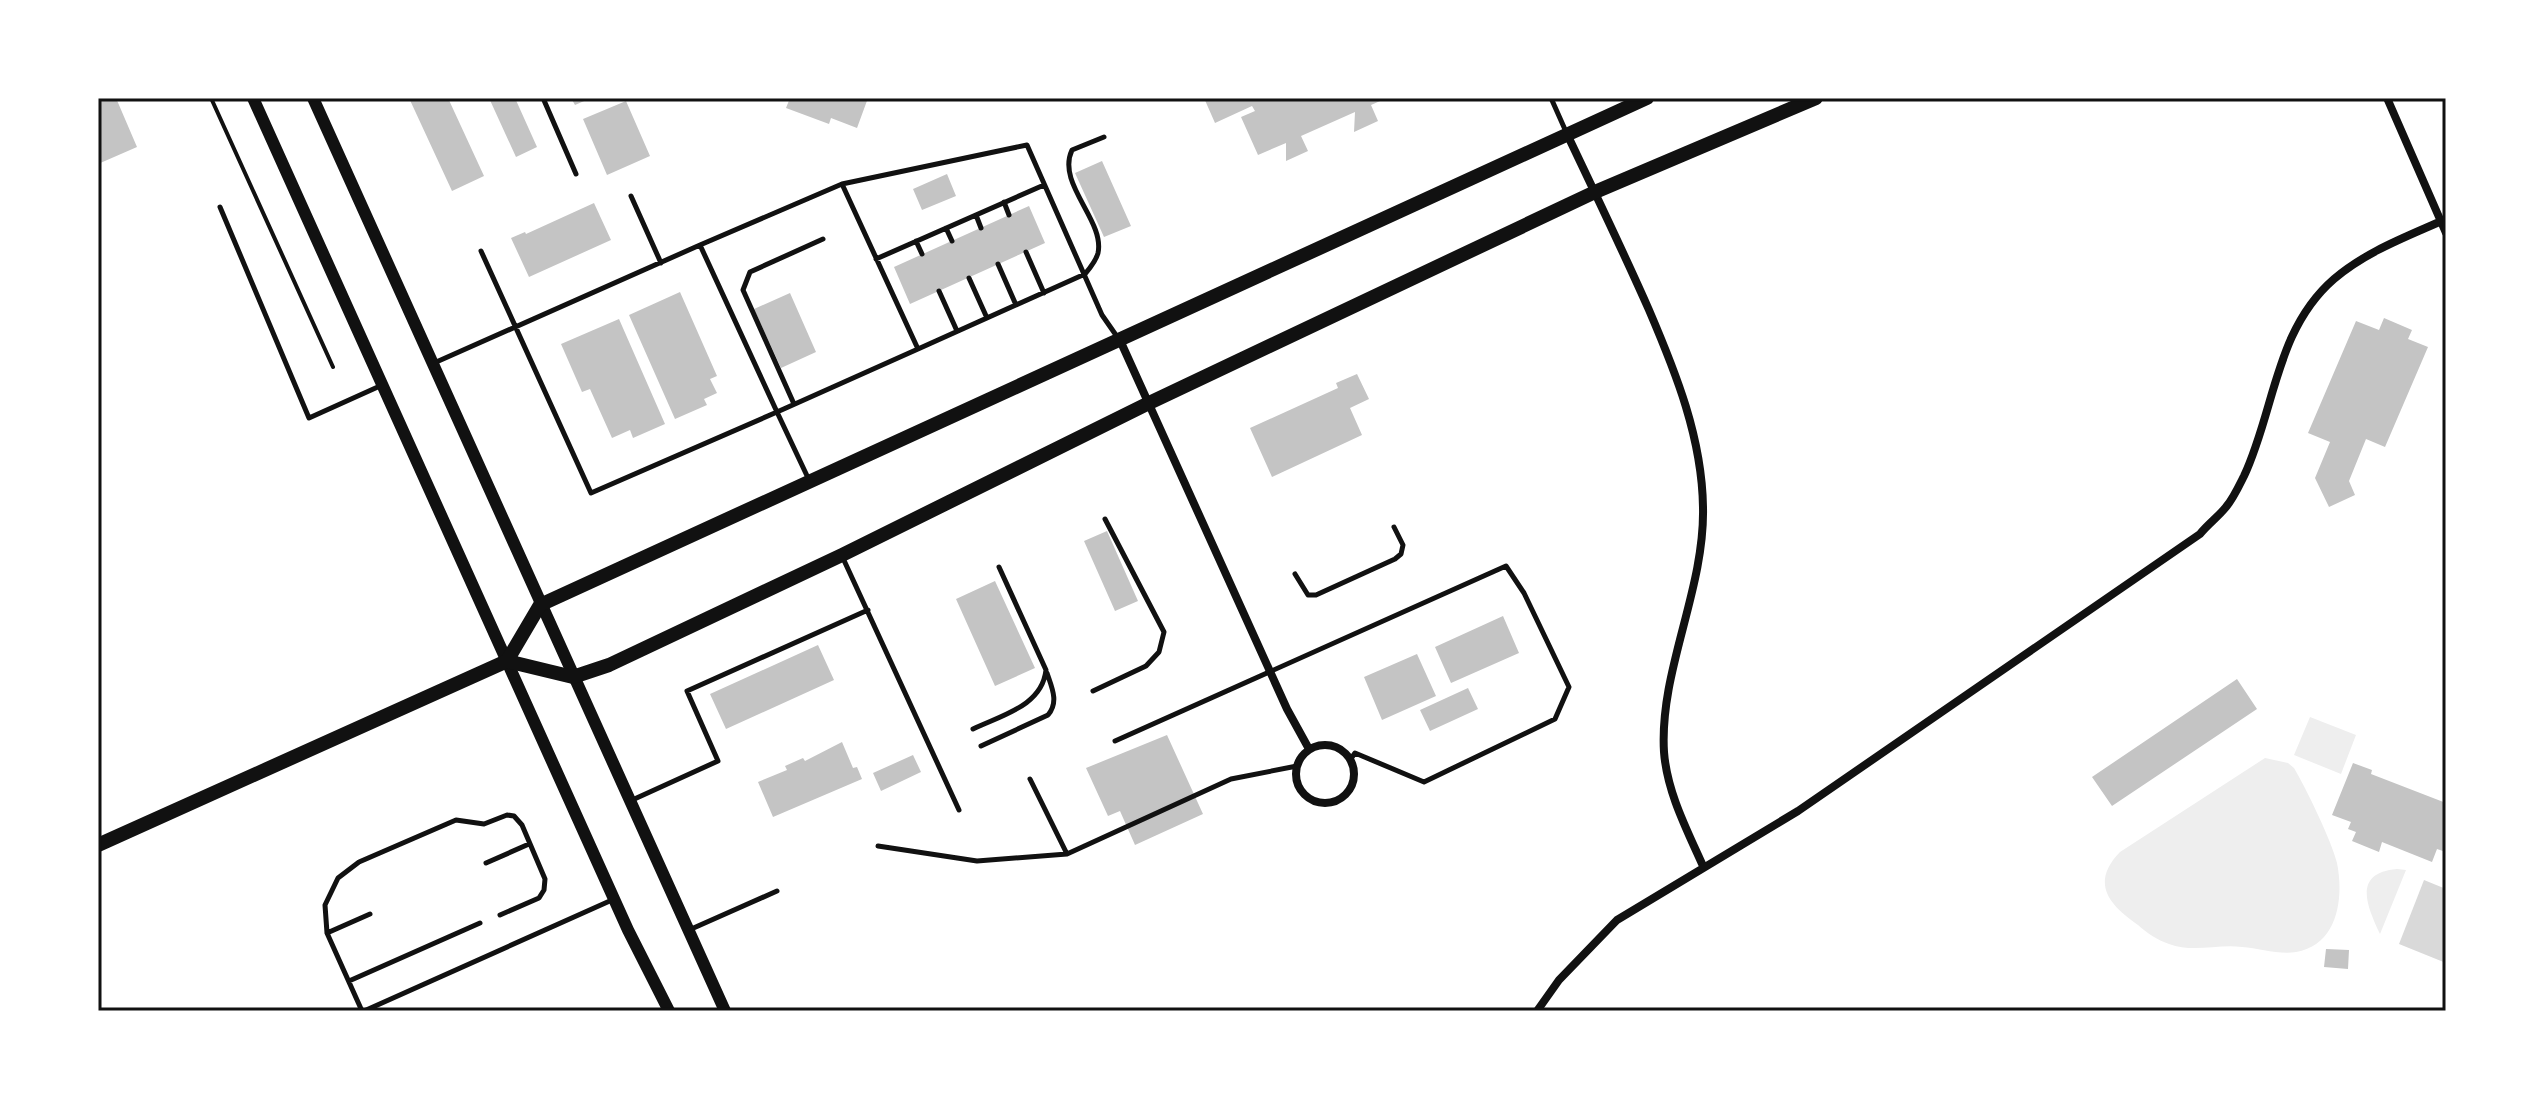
<svg xmlns="http://www.w3.org/2000/svg" width="2544" height="1109" font-family="'Noto Sans',sans-serif">
	<style>
		.green { fill: #eee }
		.water { fill: #d9d9d9 }
		.building { fill: #c4c4c4 }
		.lines { fill: none; stroke-linecap: round; stroke-linejoin: round }
		.path { stroke: #111; stroke-width: 4 }
		.service { stroke: #111; stroke-width: 5 }
		.minor { stroke: #111; stroke-width: 8 }
		.tertiary { stroke: #111; stroke-width: 12 }
		.secondary { stroke: #111; stroke-width: 14 }
		.neatline { fill: none; stroke: #111; stroke-width: 3 }
	</style>
	<rect width="100%" height="100%" fill="#fff"/>
	<path class="green" d="M2310,717L2356,735L2341,774L2294,755Z
		M2265,758L2288,763L2294,768C2306,788 2332,842 2337,863C2344,898 2338,945 2296,952C2279,955 2259,948 2242,947C2217,944 2193,953 2169,944C2157,940 2147,933 2138,925C2109,905 2090,883 2120,852Z
		M2397,869L2406,870L2380,934C2367,906 2352,873 2397,869Z"/>
	<path class="water" d="M2424,880L2446,889V963L2399,944Z"/>
	<path class="building" d="M103,98H116L137,147L98,164V100Z
		M409,98H448L484,176L452,191Z
		M489,98H515L537,147L516,157Z
		M571,98H591L575,105Z
		M790,98H868L857,128L831,118L829,124L786,108Z
		M1204,98H1387L1371,105L1378,121L1354,132L1355,112L1301,136L1308,151L1286,161V143L1258,155L1241,117L1255,111L1252,106L1215,123Z
		M626,101L650,156L607,175L583,119Z
		M1102,161L1131,226L1104,237L1075,173Z
		M947,174L956,196L922,210L913,189Z
		M594,203L611,240L529,277L511,238L525,232L526,234Z
		M1029,206L1045,243L910,304L894,267Z
		M680,292L717,376L710,379L717,393L704,399L707,405L675,419L629,315Z
		M790,293L816,352L781,368L754,309Z
		M2384,318L2412,330L2408,339L2428,347L2385,447L2366,439L2349,481L2355,495L2329,507L2315,478L2330,442L2308,433L2356,321L2379,330Z
		M619,319L665,424L633,438L630,430L612,438L590,389L582,392L561,344Z
		M1357,374L1369,399L1350,408L1362,435L1272,477L1250,428L1338,388L1336,383Z
		M1107,531L1138,601L1115,611L1084,541Z
		M995,581L1035,668L995,686L956,599Z
		M1503,616L1519,653L1451,683L1435,647Z
		M818,645L834,680L726,729L710,694Z
		M1417,654L1436,696L1382,720L1364,677Z
		M2237,679L2257,709L2112,806L2092,777Z
		M1468,688L1478,709L1430,731L1420,710Z
		M1167,735L1203,814L1135,845L1120,811L1108,816L1086,768Z
		M842,742L853,768L857,767L862,779L773,817L758,782L787,770L785,766L803,758L805,761Z
		M913,755L921,772L881,791L873,773Z
		M2353,763L2372,770L2371,774L2446,803V852L2437,849L2432,862L2382,842L2379,852L2352,841L2356,832L2348,829L2351,822L2332,815Z
		M2326,949L2349,950L2348,969L2324,967Z"/>
	<g class="lines">
		<path class="path" d="M211,98L333,367"/>
		<path class="service" d="M543,98L576,174
			M1551,98L1567,134
			M631,196L661,263
			M1004,202L1009,215
			M220,207L309,418L380,386
			M976,215L981,228
			M946,228L952,241
			M916,241L922,254
			M481,251L591,493L777,412L700,245L842,184
			M1026,252L1044,293
			M876,259L1044,185
			M998,264L1016,305
			M969,278L987,318
			M939,291L957,331
			M918,349L1085,274C1090,268 1096,261 1098,253C1105,220 1056,184 1072,150L1104,137
			M434,363L700,245
			M794,404L743,290L750,272L823,239
			M809,480L777,412L918,349L842,184L1027,145L1102,315L1118,338
			M842,556L959,810
			M1295,574L1308,595H1316L1395,559L1401,554L1403,545L1394,527
			M1093,691L1146,666L1159,652L1164,632L1105,519
			M973,729C1002,715 1042,706 1046,670L999,567
			M1115,741L1506,566L1524,593L1569,687L1555,719L1424,782L1355,753L1350,760
			M981,746L1048,715C1059,702 1052,688 1047,673
			M1030,779L1067,854
			M630,801L718,761L687,691L868,610
			M878,846L977,861L1067,854L1231,779L1297,766
			M486,863L529,844
			M689,930L777,891
			M327,933L370,914
			M349,981L480,923
			M362,1011L327,933L325,905L338,878L359,862L456,820L484,824L507,815L514,816L522,825L545,879L544,890L539,898L500,915
			M364,1011L612,900"/>
		<path class="minor" d="M2387,98L2446,233
			M1567,134C1595,193 1623,251 1649,310C1676,373 1702,438 1703,507C1705,590 1659,671 1664,752C1667,792 1687,830 1703,866
			M1119,338L1287,709L1309,749
			M1296 774a29 29 0 1 1 58 0a29 29 0 1 1-58 0Z
			M1537,1011L1559,980L1617,920L1798,811L2200,534C2208,524 2218,517 2226,507C2233,499 2239,486 2244,476C2275,410 2275,330 2334,279C2367,251 2406,237 2446,219"/>
		<path class="tertiary" d="M253,98L628,930L669,1011
			M313,98L725,1011"/>
		<path class="secondary" d="M507,661L573,677L609,665L842,555L1147,404L1595,192L1816,98
			M98,845L507,661L540,605L1647,98"/>
	</g>
	<rect width="2544" height="1109" fill="none" stroke="#ffffff" stroke-width="200"/>
	<rect x="100" y="100" width="2344" height="909" class="neatline"/>
</svg>
